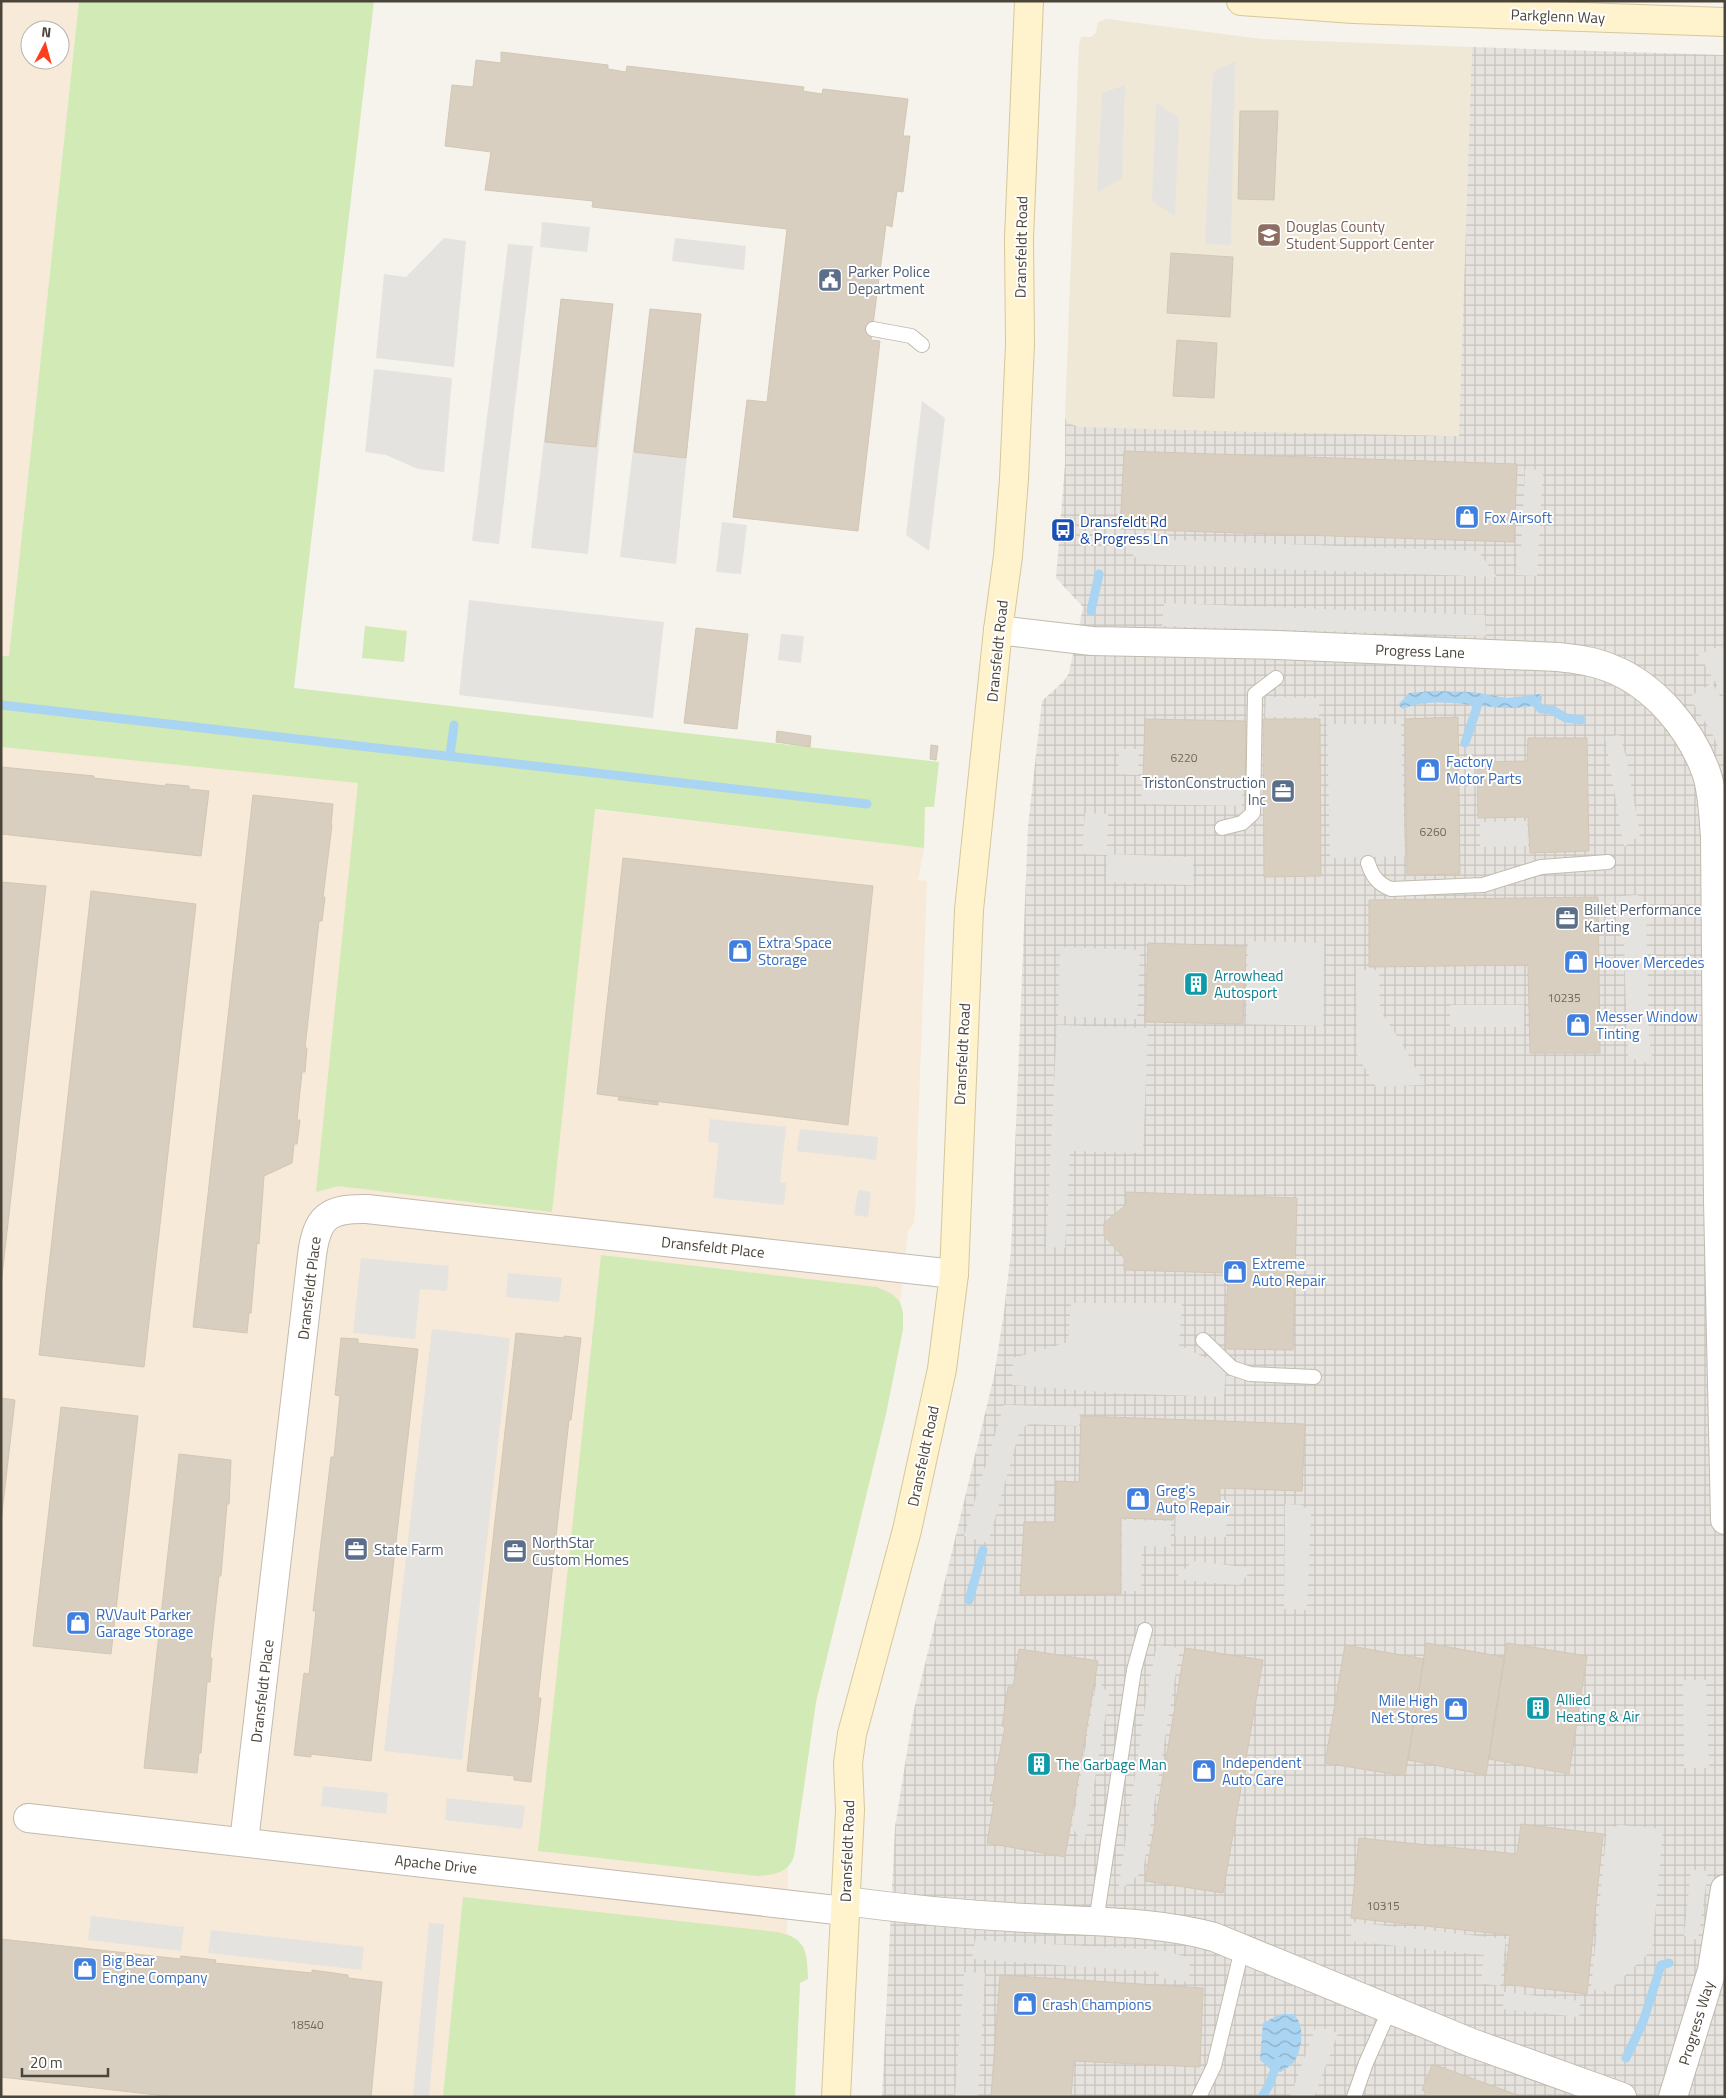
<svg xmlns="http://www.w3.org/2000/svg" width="1726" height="2098" font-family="'Titillium Web',sans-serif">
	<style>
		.commercial { fill: #f7ead8; fill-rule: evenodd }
		.industrial { fill: url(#industrial-grid) }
		.education { fill: #efe8d6 }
		.green { fill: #d2eab5 }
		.parking { fill: #e5e3e0 }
		.water { fill: url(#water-waves) }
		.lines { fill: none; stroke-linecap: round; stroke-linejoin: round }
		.stream { stroke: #a9d4f2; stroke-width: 9 }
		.building { fill: #d8cfc1; stroke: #d3c7b4 }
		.lane-casing { stroke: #c2bbae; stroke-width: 16 }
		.street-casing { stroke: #c2bbae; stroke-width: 30 }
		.secondary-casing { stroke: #d6c79b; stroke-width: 30 }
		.lane { stroke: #fff; stroke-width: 14 }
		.street { stroke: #fff; stroke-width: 28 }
		.secondary { stroke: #fff3cd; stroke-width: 28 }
		.labels { text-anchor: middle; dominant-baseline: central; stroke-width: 4; stroke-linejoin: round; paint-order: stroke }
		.number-label { font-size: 12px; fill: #6e675b }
		.street-label { font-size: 15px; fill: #4b4439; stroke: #fff }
		.education-label { font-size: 15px; fill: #785e54; stroke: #fff; text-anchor: start }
		.service-label { font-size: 15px; fill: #4e5e75; stroke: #fff; text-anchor: start }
		.shop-label { font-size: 15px; fill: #366cbe; stroke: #fff; text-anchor: start }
		.transit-label { font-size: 15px; fill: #164399; stroke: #fff; text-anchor: start }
		.culture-label { font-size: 15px; fill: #0d838f; stroke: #fff; text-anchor: start }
	</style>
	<defs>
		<pattern id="industrial-grid" width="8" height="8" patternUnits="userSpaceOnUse" patternTransform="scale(1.25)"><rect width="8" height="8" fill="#e6e2dd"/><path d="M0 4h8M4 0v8" fill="none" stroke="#c7c3be"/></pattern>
		<pattern id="water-waves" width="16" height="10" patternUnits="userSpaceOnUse" patternTransform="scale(1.25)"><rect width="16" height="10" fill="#a9d4f2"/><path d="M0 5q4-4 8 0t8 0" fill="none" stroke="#8caec5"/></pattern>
	</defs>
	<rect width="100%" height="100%" fill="#f6f3ec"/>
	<path class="commercial" d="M1,1H79L9,657L1,656ZM30,30H60V60H30Z
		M1,747L358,782L924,848L918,880L927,881L915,1212L914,1222L908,1231L900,1302L903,1313V1329L886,1414L816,1702L795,1851L788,1867L787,1933L804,1947L807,1960L808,1979L800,1983L795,2097H1Z"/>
	<path class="industrial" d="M1472,47L1725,55V2097H882L895,1827L913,1714L994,1376L1004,1312L1011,1250L1028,826L1042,701L1064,681L1069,673L1083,607L1056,578L1065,464V418L1070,424L1458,436Z"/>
	<path class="education" d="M1107,19L1262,39L1472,47L1459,436L1253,432L1080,427L1070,424L1065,418L1079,44L1081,37H1091L1096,33L1098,22Z"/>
	<path class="green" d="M79,1H374L294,688L939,762L934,807H925L924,848L595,809L552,1212L338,1186L316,1192L358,783L1,747V656H9Z
		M365,626L407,631L404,662L362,658Z
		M601,1255L877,1287L892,1294L900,1302L903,1313V1329L886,1414L816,1702L794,1856C789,1873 773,1875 758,1876L538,1851Z
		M463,1897L777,1932C807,1938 807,1952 808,1979L800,1983L795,2097H443Z"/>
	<path class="parking" d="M1235,61L1231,245L1205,244L1213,72Z
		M1125,85L1122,179L1097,192L1102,93Z
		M1156,102L1179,118L1175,216L1152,201Z
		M542,222L590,227L587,252L540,247Z
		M444,238L466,241L454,367L376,358L384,274L406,277Z
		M675,238L746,246L744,270L672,261Z
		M508,244L533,246L499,544L472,541Z
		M561,299L613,304L588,554L531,548Z
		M650,309L701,314L676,564L620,557Z
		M374,369L452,378L444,472L418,469L386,455L365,452Z
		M922,401L945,418L929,551L906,535Z
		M1525,469L1543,470L1537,576L1516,575L1517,551H1521Z
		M722,522L747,525L741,574L716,572Z
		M1118,538L1478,551L1497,577L1141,564Z
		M469,600L664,622L653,718L459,695Z
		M1164,603L1485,615L1486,636L1162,626Z
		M781,634L804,636L801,663L778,660Z
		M1725,645V698L1698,654Z
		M1712,683L1725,704V761L1711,731L1689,697Z
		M1266,697L1319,698V717H1265Z
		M1327,724H1401L1405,856L1330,858Z
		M1619,735L1626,756L1640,835L1624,847L1605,737Z
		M1119,749H1139L1138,775L1118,774Z
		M1142,781L1243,784L1242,806L1141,804Z
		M1085,813L1108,814L1107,854L1193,857V885L1106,882L1107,855L1082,854Z
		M1527,821L1528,846L1480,847V822Z
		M1638,895L1646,908L1649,1038L1653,1065L1628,1057L1622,896Z
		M1248,941L1324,943L1323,1026L1246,1024Z
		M1060,947L1140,950L1137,1019L1058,1016Z
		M1356,970H1379L1380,1010L1401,1042L1425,1085L1376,1087L1357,1055Z
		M1450,1005H1524V1027H1450Z
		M1057,1025L1148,1028L1143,1153L1070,1151L1065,1248L1046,1247Z
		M710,1119L786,1127L780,1182L786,1183L784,1205L713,1198L719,1143L708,1142Z
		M800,1129L878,1137L876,1160L797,1151Z
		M858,1190L871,1192L868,1217L854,1215Z
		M361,1258L449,1266L447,1291L420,1289L415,1339L353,1333Z
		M508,1273L562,1278L559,1302L506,1297Z
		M1071,1303H1182L1179,1345L1226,1368L1224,1397L1114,1393L1012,1385L1013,1358L1068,1342Z
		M432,1329L510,1338L462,1760L384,1751Z
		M1004,1405L1080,1407L1079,1426L1029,1424L1020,1429L988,1543L964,1536Z
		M1285,1504L1302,1505L1311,1513L1307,1610L1284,1609Z
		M1176,1511L1227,1513L1226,1537L1175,1536Z
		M1122,1520L1171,1521V1547L1142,1546L1141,1591H1122Z
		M1193,1561L1253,1568L1239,1585L1183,1580L1177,1576Z
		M1157,1645L1180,1648L1143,1871L1118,1892L1147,1693Z
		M1097,1679L1109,1695L1084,1845L1072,1827Z
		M1683,1680H1706L1709,1768H1684Z
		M323,1786L388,1793L386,1814L321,1806Z
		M447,1798L525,1806L522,1829L445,1820Z
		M1619,1825L1663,1829L1652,1950L1608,1992L1591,1989L1607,1830Z
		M1691,1870L1708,1871L1698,1940L1684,1936Z
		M91,1916L184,1927L181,1951L88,1940Z
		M1352,1922L1506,1939L1500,1986L1481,1983L1484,1955L1350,1941Z
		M429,1923L444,1924L429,2097H413Z
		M211,1930L364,1947L361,1970L208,1953Z
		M975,1940L1162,1950L1190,1958L1189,1982L1159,1978V1972L972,1959Z
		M964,1972L985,1973L978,2097H955Z
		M1504,1992L1580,2001L1579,2017L1503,2009Z
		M1316,2026L1338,2033L1314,2097H1290Z"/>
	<path class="water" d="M1433,691L1472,692L1507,698L1539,694L1542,696V700C1533,715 1470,704 1454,703C1437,702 1418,702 1403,709L1400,707L1399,704L1409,693Z
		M1281,2014H1293C1306,2024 1302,2050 1294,2062C1291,2066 1284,2069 1281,2072L1272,2070L1260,2060L1263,2023Z"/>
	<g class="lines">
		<path class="stream" d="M1091,611L1099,574
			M1532,699L1541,709L1552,710L1566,718L1581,720
			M1,705L867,804
			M1465,743L1479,701
			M450,755L454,725
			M969,1600L983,1550
			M1626,2058L1643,2022L1661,1965L1669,1963
			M1262,2097L1269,2085L1278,2061"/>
	</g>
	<path class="building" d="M501,52L608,65V69L626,72L627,66L804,87L803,91L822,94L823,89L908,99L903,136H910L903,192L897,191L892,227L886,225L871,340L880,341L858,531L733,517L747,400L767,402L787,229L592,207L593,201L485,190L491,152L445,146L452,85L473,87L476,60L501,63Z
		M1240,111H1278L1274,200L1238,199Z
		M1171,253L1233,257L1230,317L1167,313Z
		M561,299L613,304L596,447L545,442Z
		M650,309L701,314L686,458L634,452Z
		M1177,340L1217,343L1214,398L1173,396Z
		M1124,451L1517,464L1514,542L1120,529Z
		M696,628L748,634L737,729L684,723Z
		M1458,717L1460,874L1407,875L1405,719Z
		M1145,719L1246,721L1245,779H1143Z
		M1263,719H1320L1321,876L1264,877Z
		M777,731L811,736L810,747L776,742Z
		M1528,738H1587L1589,851L1530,853L1528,817L1478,818L1477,762L1527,761Z
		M931,745L938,746L936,760L930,759Z
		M1,767L94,776V778L165,786L166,784L189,786V789L209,791L201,856L1,834Z
		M253,795L333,804L331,825H332L323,897H325L322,921H319L305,1048H307L305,1072H302L297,1120H300L297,1144H294L292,1163L264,1176L259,1244L257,1243L251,1313H249L247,1333L193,1327Z
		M623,858L873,886L848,1125L597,1094Z
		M1,882L46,886L1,1285Z
		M91,891L196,904L144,1367L39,1355Z
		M1598,897L1600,1053H1530L1528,965L1369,967V900Z
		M1148,943L1246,946L1243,1024L1145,1022Z
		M619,1097L658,1102V1105L618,1100Z
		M1126,1192L1297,1198L1293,1350L1225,1349L1228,1273L1124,1270V1258L1104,1236V1223L1126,1205Z
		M516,1333L564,1338V1336L581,1338L571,1420H569L538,1698H541L531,1782L514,1780V1776L467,1771Z
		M341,1338L358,1339V1343L418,1349L371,1761L311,1754V1757L294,1755L304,1673L309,1674L316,1611H313L331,1457H334L340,1396L335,1395Z
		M1,1398L15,1400L1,1522Z
		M61,1407L138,1416L111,1654L33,1646Z
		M1081,1416L1305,1424L1302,1491L1220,1488V1508L1216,1511L1174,1509L1173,1520L1121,1518V1594L1020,1595L1024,1522H1055L1056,1481L1079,1482Z
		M179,1454L231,1460L229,1504H227L221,1576H219L210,1658H212L210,1682H207L201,1753H199L197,1773L144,1768Z
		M1426,1643L1504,1657L1486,1775L1408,1760Z
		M1507,1643L1587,1656L1569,1774L1489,1759Z
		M1345,1645L1424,1659L1405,1776L1325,1763Z
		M1185,1648L1263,1660L1223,1893L1145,1881Z
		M1019,1649L1098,1661L1065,1857L987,1843L994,1802L990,1801L1005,1727L1002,1726L1008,1687H1013Z
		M1521,1824L1603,1834L1587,1994L1504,1984L1510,1935L1351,1918L1359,1838L1517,1854Z
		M1,1939L180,1959L181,1956L216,1960L215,1963L312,1973V1970L348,1975V1978L382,1982L371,2097H174L1,2077Z
		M1000,1975L1203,1988L1200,2067L1074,2061L1071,2097H991Z
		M1432,2065L1438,2066L1523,2097H1427L1428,2093L1422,2090Z"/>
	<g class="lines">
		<defs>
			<path id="lane" d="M873,329L911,336L922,345
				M1222,828L1242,823L1253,813L1255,694L1276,678
				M1368,863C1372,876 1378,884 1391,889L1483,885L1541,867L1608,862
				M1203,1340L1232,1368L1250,1374L1314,1377
				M1096,1922L1134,1670L1145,1630
				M1199,2097L1214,2066L1242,1949
				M1354,2097L1366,2063L1389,2011"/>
			<path id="street" d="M998,630L1092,641L1278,645L1558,657C1576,659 1593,661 1610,668C1654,685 1690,728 1706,772C1713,792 1713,815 1715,836L1718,1201L1725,1520
				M28,1818L845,1911
				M244,1842L312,1255C317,1217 328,1208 367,1209L954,1274
				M845,1901C912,1910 979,1916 1047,1919C1102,1922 1161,1922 1214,1937L1472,2043L1622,2097
				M1673,2097L1712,1970L1725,1889"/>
			<path id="secondary" d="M1241,1L1353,9L1725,22
				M836,2097L850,1810L848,1763L852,1734L907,1530L942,1369L954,1274L969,910L998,630L1008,556L1014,479L1020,344L1019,238L1029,1"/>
		</defs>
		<use href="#lane" class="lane-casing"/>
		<use href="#street" class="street-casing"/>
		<use href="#secondary" class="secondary-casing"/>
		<use href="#lane" class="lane"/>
		<use href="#street" class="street"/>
		<use href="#secondary" class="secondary"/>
	</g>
	<defs>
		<symbol id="school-square" viewBox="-11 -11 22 22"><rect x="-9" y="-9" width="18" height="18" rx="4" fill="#8d6e63" stroke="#fff"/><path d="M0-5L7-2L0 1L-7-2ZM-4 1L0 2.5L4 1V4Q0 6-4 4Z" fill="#fff"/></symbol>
		<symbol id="civic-square" viewBox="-11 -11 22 22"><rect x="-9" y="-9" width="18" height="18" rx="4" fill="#5c6f8a" stroke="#fff"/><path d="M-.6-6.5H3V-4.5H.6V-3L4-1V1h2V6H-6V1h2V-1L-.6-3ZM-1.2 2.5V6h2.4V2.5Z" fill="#fff"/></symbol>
		<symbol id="shop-square" viewBox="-11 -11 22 22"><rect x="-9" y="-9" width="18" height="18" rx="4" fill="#3f7fe0" stroke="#fff"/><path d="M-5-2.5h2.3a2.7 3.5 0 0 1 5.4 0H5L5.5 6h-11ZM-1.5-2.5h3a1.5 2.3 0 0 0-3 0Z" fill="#fff"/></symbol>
		<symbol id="bus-square" viewBox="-11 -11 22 22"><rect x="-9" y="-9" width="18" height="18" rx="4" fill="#1a4fb4" stroke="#fff"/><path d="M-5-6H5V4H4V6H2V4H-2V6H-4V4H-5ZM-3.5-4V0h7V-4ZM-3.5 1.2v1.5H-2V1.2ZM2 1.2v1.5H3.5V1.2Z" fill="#fff"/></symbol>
		<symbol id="office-square" viewBox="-11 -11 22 22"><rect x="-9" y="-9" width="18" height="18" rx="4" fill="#5c6f8a" stroke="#fff"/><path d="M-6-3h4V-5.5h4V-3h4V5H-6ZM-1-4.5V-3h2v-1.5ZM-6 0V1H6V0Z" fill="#fff"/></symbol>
		<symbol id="building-square" viewBox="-11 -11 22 22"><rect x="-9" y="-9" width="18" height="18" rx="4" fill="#0f9aa8" stroke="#fff"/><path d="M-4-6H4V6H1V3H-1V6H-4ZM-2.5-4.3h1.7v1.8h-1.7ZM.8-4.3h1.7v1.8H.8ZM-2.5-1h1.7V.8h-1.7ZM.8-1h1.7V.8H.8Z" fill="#fff"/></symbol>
	</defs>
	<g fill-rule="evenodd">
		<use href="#school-square" x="1255" y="221" width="28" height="28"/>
		<use href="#civic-square" x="816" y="266" width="28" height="28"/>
		<use href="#shop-square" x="1453" y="503" width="28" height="28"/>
		<use href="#bus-square" x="1049" y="516" width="28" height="28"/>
		<use href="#shop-square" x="1414" y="756" width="28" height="28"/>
		<use href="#office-square" x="1269" y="777" width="28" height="28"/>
		<use href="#office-square" x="1553" y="904" width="28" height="28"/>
		<use href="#shop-square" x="726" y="937" width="28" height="28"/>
		<use href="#shop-square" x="1562" y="948" width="28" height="28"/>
		<use href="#building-square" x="1182" y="970" width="28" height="28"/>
		<use href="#shop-square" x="1564" y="1011" width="28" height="28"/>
		<use href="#shop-square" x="1221" y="1258" width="28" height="28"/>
		<use href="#shop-square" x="1124" y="1485" width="28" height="28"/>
		<use href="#office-square" x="342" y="1535" width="28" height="28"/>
		<use href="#office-square" x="501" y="1537" width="28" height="28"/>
		<use href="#shop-square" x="64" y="1609" width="28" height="28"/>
		<use href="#building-square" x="1524" y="1694" width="28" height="28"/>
		<use href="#shop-square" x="1442" y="1695" width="28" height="28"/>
		<use href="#building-square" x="1025" y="1750" width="28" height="28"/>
		<use href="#shop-square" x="1190" y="1757" width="28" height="28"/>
		<use href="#shop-square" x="71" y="1955" width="28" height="28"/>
		<use href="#shop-square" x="1011" y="1990" width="28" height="28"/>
	</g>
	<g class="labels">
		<g class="number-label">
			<text x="1184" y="757">6220</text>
			<text x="1433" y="831">6260</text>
			<text x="1564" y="997">10235</text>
			<text x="1383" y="1905">10315</text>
			<text x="307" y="2024">18540</text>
		</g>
		<g class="street-label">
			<text transform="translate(1558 16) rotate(2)">Parkglenn Way</text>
			<text transform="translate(1021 247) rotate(-89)">Dransfeldt Road</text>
			<text transform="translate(997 651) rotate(-84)">Dransfeldt Road</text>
			<text transform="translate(1420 651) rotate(2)">Progress Lane</text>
			<text transform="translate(962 1054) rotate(-87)">Dransfeldt Road</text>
			<text transform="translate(713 1247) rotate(6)">Dransfeldt Place</text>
			<text transform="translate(309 1288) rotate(-83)">Dransfeldt Place</text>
			<text transform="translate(923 1456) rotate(-78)">Dransfeldt Road</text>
			<text transform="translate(262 1691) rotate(-83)">Dransfeldt Place</text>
			<text transform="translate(847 1851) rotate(-88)">Dransfeldt Road</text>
			<text transform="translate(436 1864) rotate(6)">Apache Drive</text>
			<text transform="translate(1696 2023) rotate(-73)">Progress Way</text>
		</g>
		<g class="education-label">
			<text x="1286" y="226">Douglas County<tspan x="1286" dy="17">Student Support Center</tspan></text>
		</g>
		<g class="service-label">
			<text x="848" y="271">Parker Police<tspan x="848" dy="17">Department</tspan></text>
			<text x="1266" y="782" text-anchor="end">TristonConstruction<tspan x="1266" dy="17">Inc</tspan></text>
			<text x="1584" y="909">Billet Performance<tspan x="1584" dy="17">Karting</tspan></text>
			<text x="532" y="1542">NorthStar<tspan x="532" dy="17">Custom Homes</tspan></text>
			<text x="374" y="1549">State Farm</text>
		</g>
		<g class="shop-label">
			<text x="1484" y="517">Fox Airsoft</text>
			<text x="1446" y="761">Factory<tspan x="1446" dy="17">Motor Parts</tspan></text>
			<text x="758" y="942">Extra Space<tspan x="758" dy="17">Storage</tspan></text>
			<text x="1594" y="962">Hoover Mercedes</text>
			<text x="1596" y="1016">Messer Window<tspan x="1596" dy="17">Tinting</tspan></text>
			<text x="1252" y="1263">Extreme<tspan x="1252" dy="17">Auto Repair</tspan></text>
			<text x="1156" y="1490">Greg's<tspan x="1156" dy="17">Auto Repair</tspan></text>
			<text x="96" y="1614">RVVault Parker<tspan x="96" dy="17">Garage Storage</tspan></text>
			<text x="1438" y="1700" text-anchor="end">Mile High<tspan x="1438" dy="17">Net Stores</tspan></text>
			<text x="1222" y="1762">Independent<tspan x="1222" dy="17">Auto Care</tspan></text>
			<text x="102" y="1960">Big Bear<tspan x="102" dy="17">Engine Company</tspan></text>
			<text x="1042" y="2004">Crash Champions</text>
		</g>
		<g class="transit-label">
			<text x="1080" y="521">Dransfeldt Rd<tspan x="1080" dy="17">&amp; Progress Ln</tspan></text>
		</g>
		<g class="culture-label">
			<text x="1214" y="975">Arrowhead<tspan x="1214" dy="17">Autosport</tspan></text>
			<text x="1556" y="1699">Allied<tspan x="1556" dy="17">Heating &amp; Air</tspan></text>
			<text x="1056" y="1764">The Garbage Man</text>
		</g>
	</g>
	<rect width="1726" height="2098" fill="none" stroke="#4b4439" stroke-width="5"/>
	<g transform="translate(45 45) rotate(6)"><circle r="24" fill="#ffffff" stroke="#b7b4b0"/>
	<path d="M0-4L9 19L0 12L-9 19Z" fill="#fc3f1d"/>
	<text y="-8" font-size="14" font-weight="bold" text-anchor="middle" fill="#4b4439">N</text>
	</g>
	<path d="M22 2068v8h86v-8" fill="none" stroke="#4b4439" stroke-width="2.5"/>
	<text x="30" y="2068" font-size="15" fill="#4b4439" stroke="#ffffff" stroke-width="4" paint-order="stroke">20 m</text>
</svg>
